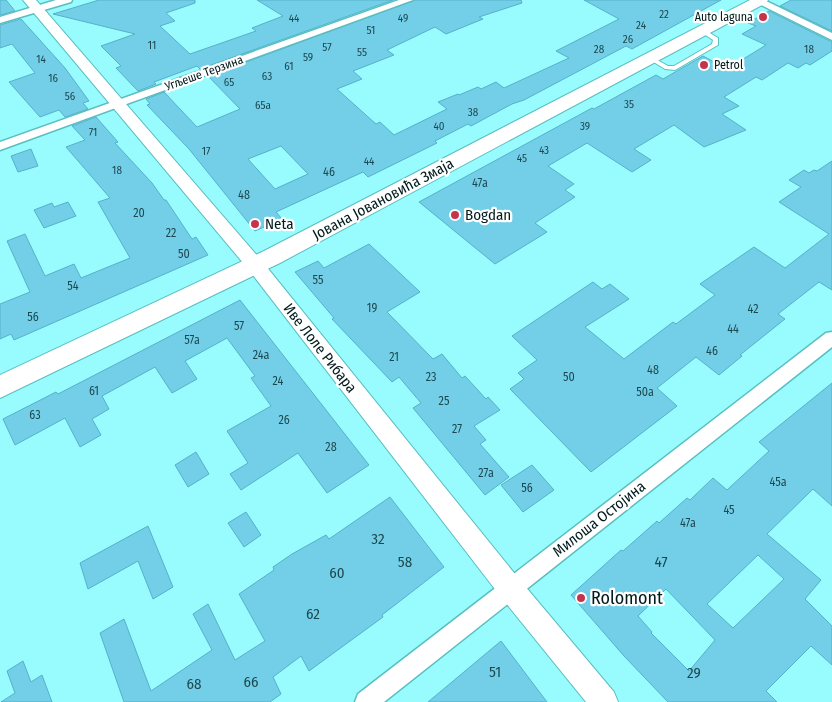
<svg xmlns="http://www.w3.org/2000/svg" width="832" height="702" font-family="'Fira Sans Condensed',sans-serif">
	<style>
		.building { fill: #73cfe8; stroke: #54b1c9; fill-rule: evenodd }
		.lines { fill: none; stroke-linecap: round; stroke-linejoin: round }
		.service-casing { stroke: #59bec0; stroke-width: 2 }
		.minor-casing { stroke: #59bec0; stroke-width: 3 }
		.tertiary-casing { stroke: #59bec0; stroke-width: 2 }
		.secondary-casing { stroke: #59bec0; stroke-width: 2 }
		.service { fill: #fff; fill-rule: evenodd }
		.minor { fill: #fff; fill-rule: evenodd }
		.tertiary { fill: #fff; fill-rule: evenodd }
		.secondary { fill: #fff; fill-rule: evenodd }
		.poi-dot { fill: #c5344a; stroke: #fff; stroke-width: 2 }
		.labels { text-anchor: middle; dominant-baseline: central; stroke-width: 4.5; stroke-linejoin: round; paint-order: stroke }
		.far-number-label { font-size: 11px; fill: #1d484f }
		.far-poi-label { font-size: 12px; fill: #001b1c; stroke: #fff; text-anchor: end }
		.far-street-label { font-size: 12px; fill: #001b1c; stroke: #fff }
		.number-label { font-size: 12px; fill: #1d484f }
		.street-label { font-size: 15px; fill: #001b1c; stroke: #fff }
		.poi-label { font-size: 15px; fill: #001b1c; stroke: #fff; text-anchor: start }
		.near-number-label { font-size: 15px; fill: #1d484f }
		.near-poi-label { font-size: 18px; fill: #001b1c; stroke: #fff; text-anchor: start }
	</style>
	<rect width="100%" height="100%" fill="#98fcfe"/>
	<path class="building" d="M0,0H6L15,11L0,15Z
		M99,0H195V3L166,13L175,21L160,26L190,54L256,31L252,28L283,16L257,0H393L200,69L197,66L154,82L156,84L138,91L116,68L121,66L101,46L135,34L53,14Z
		M415,0H521L522,3L479,17L483,19L446,34L435,27L387,50L394,55L353,71L362,79L337,89L376,124L380,122L394,135L447,109L438,102L458,94L459,95L478,87L481,89L496,82L504,88L569,58L556,51L619,19L584,0H721L632,49L626,46L524,100L512,104L471,126L468,124L435,141L437,143L368,177L363,172L276,212L282,219L255,231L189,149L147,105L150,104L146,99L164,92L197,127L240,109L208,76ZM281,146L308,174L275,189L248,159Z
		M791,0H832V31L780,6Z
		M769,11L832,42V51L810,65L806,63L798,68L788,63L762,80L756,77L724,97L739,106L722,114L746,130L704,147L674,125L634,149L651,160L632,172L587,143L548,166L574,184L565,190L575,197L535,223L547,232L495,264L419,202L592,108L594,109L656,75L663,79L703,56L727,69L766,45L742,34L756,26L748,23Z
		M21,19L65,68L89,101L83,103L88,109L65,117L59,110L40,117L9,82L35,73L12,44L0,48V25Z
		M96,117L118,142L115,143L152,183L164,200H166L192,239L196,237L208,255L14,340L11,334L0,339V304L30,292L7,241L25,234L45,276L74,264L81,278L130,258L98,202L110,198L66,147L85,140L72,126Z
		M31,149L38,166L18,172L11,156Z
		M832,161V290L819,282L778,314L785,319L740,355L742,356L719,375L696,357L657,388L677,406L591,472L510,389L524,379L518,373L537,360L512,336L593,282L602,289L610,284L629,299L585,327L624,359L673,322L676,324L715,295L700,284L754,247L785,268L829,234L779,202L801,187L789,180L804,170L809,173L814,170L817,171Z
		M68,202L76,216L44,228L34,210L52,203L54,207Z
		M369,244L420,292L387,312L433,359L442,354L462,378L465,376L486,399L488,397L500,410L474,426L486,440L480,444L509,477L485,495L413,408L421,403L399,377L392,382L332,319L334,318L295,272L318,261L324,268Z
		M240,300L369,465L327,493L298,453L241,490L230,474L248,463L227,431L271,406L251,378L255,376L227,338L185,361L197,379L172,393L155,367L102,396L109,409L92,419L101,435L80,447L65,418L15,445L3,419L56,392L58,394Z
		M832,383V506L813,489L767,534L821,580L805,599L832,626V665L811,646L766,691L777,702H668L624,656L571,595L621,550L623,551L657,521L659,523L687,498L690,500L713,478L727,490L769,451L759,442ZM758,555L784,579L733,628L707,604ZM666,589L715,640L689,671L651,633L652,632L638,616Z
		M196,452L209,474L188,487L175,465Z
		M532,465L554,490L523,512L501,485Z
		M390,497L444,567L382,615L383,617L309,671L301,656L273,677L281,694L270,702H124L100,633L124,619L151,691L212,650L193,614L208,604L235,660L265,641L239,594L274,570L273,567L292,554L326,535L329,539Z
		M246,512L261,535L244,547L228,523Z
		M148,526L173,587L153,599L138,561L88,589L80,563Z
		M501,641L547,702H428Z
		M23,661L31,682L42,675L52,702H1L15,693L7,671Z"/>
	<g class="lines">
		<defs>
			<path id="service" d="M701,30H705L718,38V45L675,70L665,69L647,58L652,57L668,66H674L712,44L713,40L701,32Z"/>
			<path id="minor" d="M56,0H72L71,2L0,23V17Z
				M399,0H413L0,150V142Z
				M751,0H764L832,33V40Z
				M832,332V347L384,702H355L358,694L826,333Z"/>
			<path id="tertiary" d="M23,0H36L261,260L519,579L614,692L618,702H586L501,597L249,270Z"/>
			<path id="secondary" d="M750,0H768L766,3L280,263L0,398V375L264,251Z"/>
		</defs>
		<use href="#service" class="service-casing"/>
		<use href="#minor" class="minor-casing"/>
		<use href="#tertiary" class="tertiary-casing"/>
		<use href="#secondary" class="secondary-casing"/>
		<use href="#service" class="service"/>
		<use href="#minor" class="minor"/>
		<use href="#tertiary" class="tertiary"/>
		<use href="#secondary" class="secondary"/>
	</g>
	<g class="poi-dot">
		<circle cx="763" cy="17" r="5"/>
		<circle cx="704" cy="65" r="5"/>
		<circle cx="455" cy="215" r="5"/>
		<circle cx="255" cy="224" r="5"/>
		<circle cx="581" cy="598" r="5"/>
	</g>
	<g class="labels">
		<g class="far-number-label">
			<text x="664" y="14">22</text>
			<text x="294" y="18">44</text>
			<text x="403" y="18">49</text>
			<text x="641" y="25">24</text>
			<text x="371" y="30">51</text>
			<text x="628" y="39">26</text>
			<text x="152" y="45">11</text>
			<text x="327" y="47">57</text>
			<text x="599" y="49">28</text>
			<text x="809" y="49">18</text>
			<text x="362" y="52">55</text>
			<text x="308" y="57">59</text>
			<text x="41" y="59">14</text>
			<text x="289" y="66">61</text>
			<text x="267" y="76">63</text>
			<text x="53" y="78">16</text>
			<text x="229" y="82">65</text>
			<text x="70" y="96">56</text>
			<text x="629" y="104">35</text>
			<text x="263" y="105">65a</text>
			<text x="473" y="112">38</text>
			<text x="439" y="126">40</text>
			<text x="585" y="126">39</text>
			<text x="93" y="132">71</text>
			<text x="544" y="150">43</text>
			<text x="206" y="151">17</text>
			<text x="522" y="158">45</text>
			<text x="369" y="161">44</text>
			<text x="117" y="170">18</text>
		</g>
		<g class="far-poi-label">
			<text x="753" y="17">Auto laguna</text>
			<text x="714" y="65" text-anchor="start">Petrol</text>
		</g>
		<g class="far-street-label">
			<text transform="translate(204 73) rotate(-20)">Угљеше Терзина</text>
		</g>
		<g class="number-label">
			<text x="329" y="172">46</text>
			<text x="480" y="183">47a</text>
			<text x="244" y="195">48</text>
			<text x="139" y="213">20</text>
			<text x="171" y="233">22</text>
			<text x="184" y="254">50</text>
			<text x="318" y="280">55</text>
			<text x="73" y="286">54</text>
			<text x="372" y="308">19</text>
			<text x="753" y="309">42</text>
			<text x="33" y="317">56</text>
			<text x="239" y="326">57</text>
			<text x="733" y="329">44</text>
			<text x="192" y="340">57a</text>
			<text x="712" y="351">46</text>
			<text x="261" y="355">24a</text>
			<text x="394" y="357">21</text>
			<text x="653" y="370">48</text>
			<text x="431" y="377">23</text>
			<text x="569" y="377">50</text>
			<text x="278" y="381">24</text>
			<text x="94" y="391">61</text>
			<text x="645" y="392">50a</text>
			<text x="444" y="401">25</text>
			<text x="35" y="415">63</text>
			<text x="284" y="420">26</text>
			<text x="457" y="429">27</text>
			<text x="331" y="447">28</text>
			<text x="486" y="473">27a</text>
			<text x="778" y="482">45a</text>
			<text x="527" y="488">56</text>
			<text x="729" y="510">45</text>
			<text x="688" y="523">47a</text>
		</g>
		<g class="street-label">
			<text transform="translate(383 199) rotate(-28)">Јована Јовановића Змаја</text>
			<text transform="translate(320 348) rotate(52)">Иве Лоле Рибара</text>
			<text transform="translate(599 519) rotate(-38)">Милоша Остојина</text>
		</g>
		<g class="poi-label">
			<text x="465" y="215">Bogdan</text>
			<text x="265" y="224">Neta</text>
		</g>
		<g class="near-number-label">
			<text x="378" y="539">32</text>
			<text x="405" y="562">58</text>
			<text x="661" y="562">47</text>
			<text x="337" y="573">60</text>
			<text x="313" y="614">62</text>
			<text x="495" y="672">51</text>
			<text x="694" y="673">29</text>
			<text x="251" y="682">66</text>
			<text x="194" y="684">68</text>
		</g>
		<g class="near-poi-label">
			<text x="591" y="598">Rolomont</text>
		</g>
	</g>
</svg>
